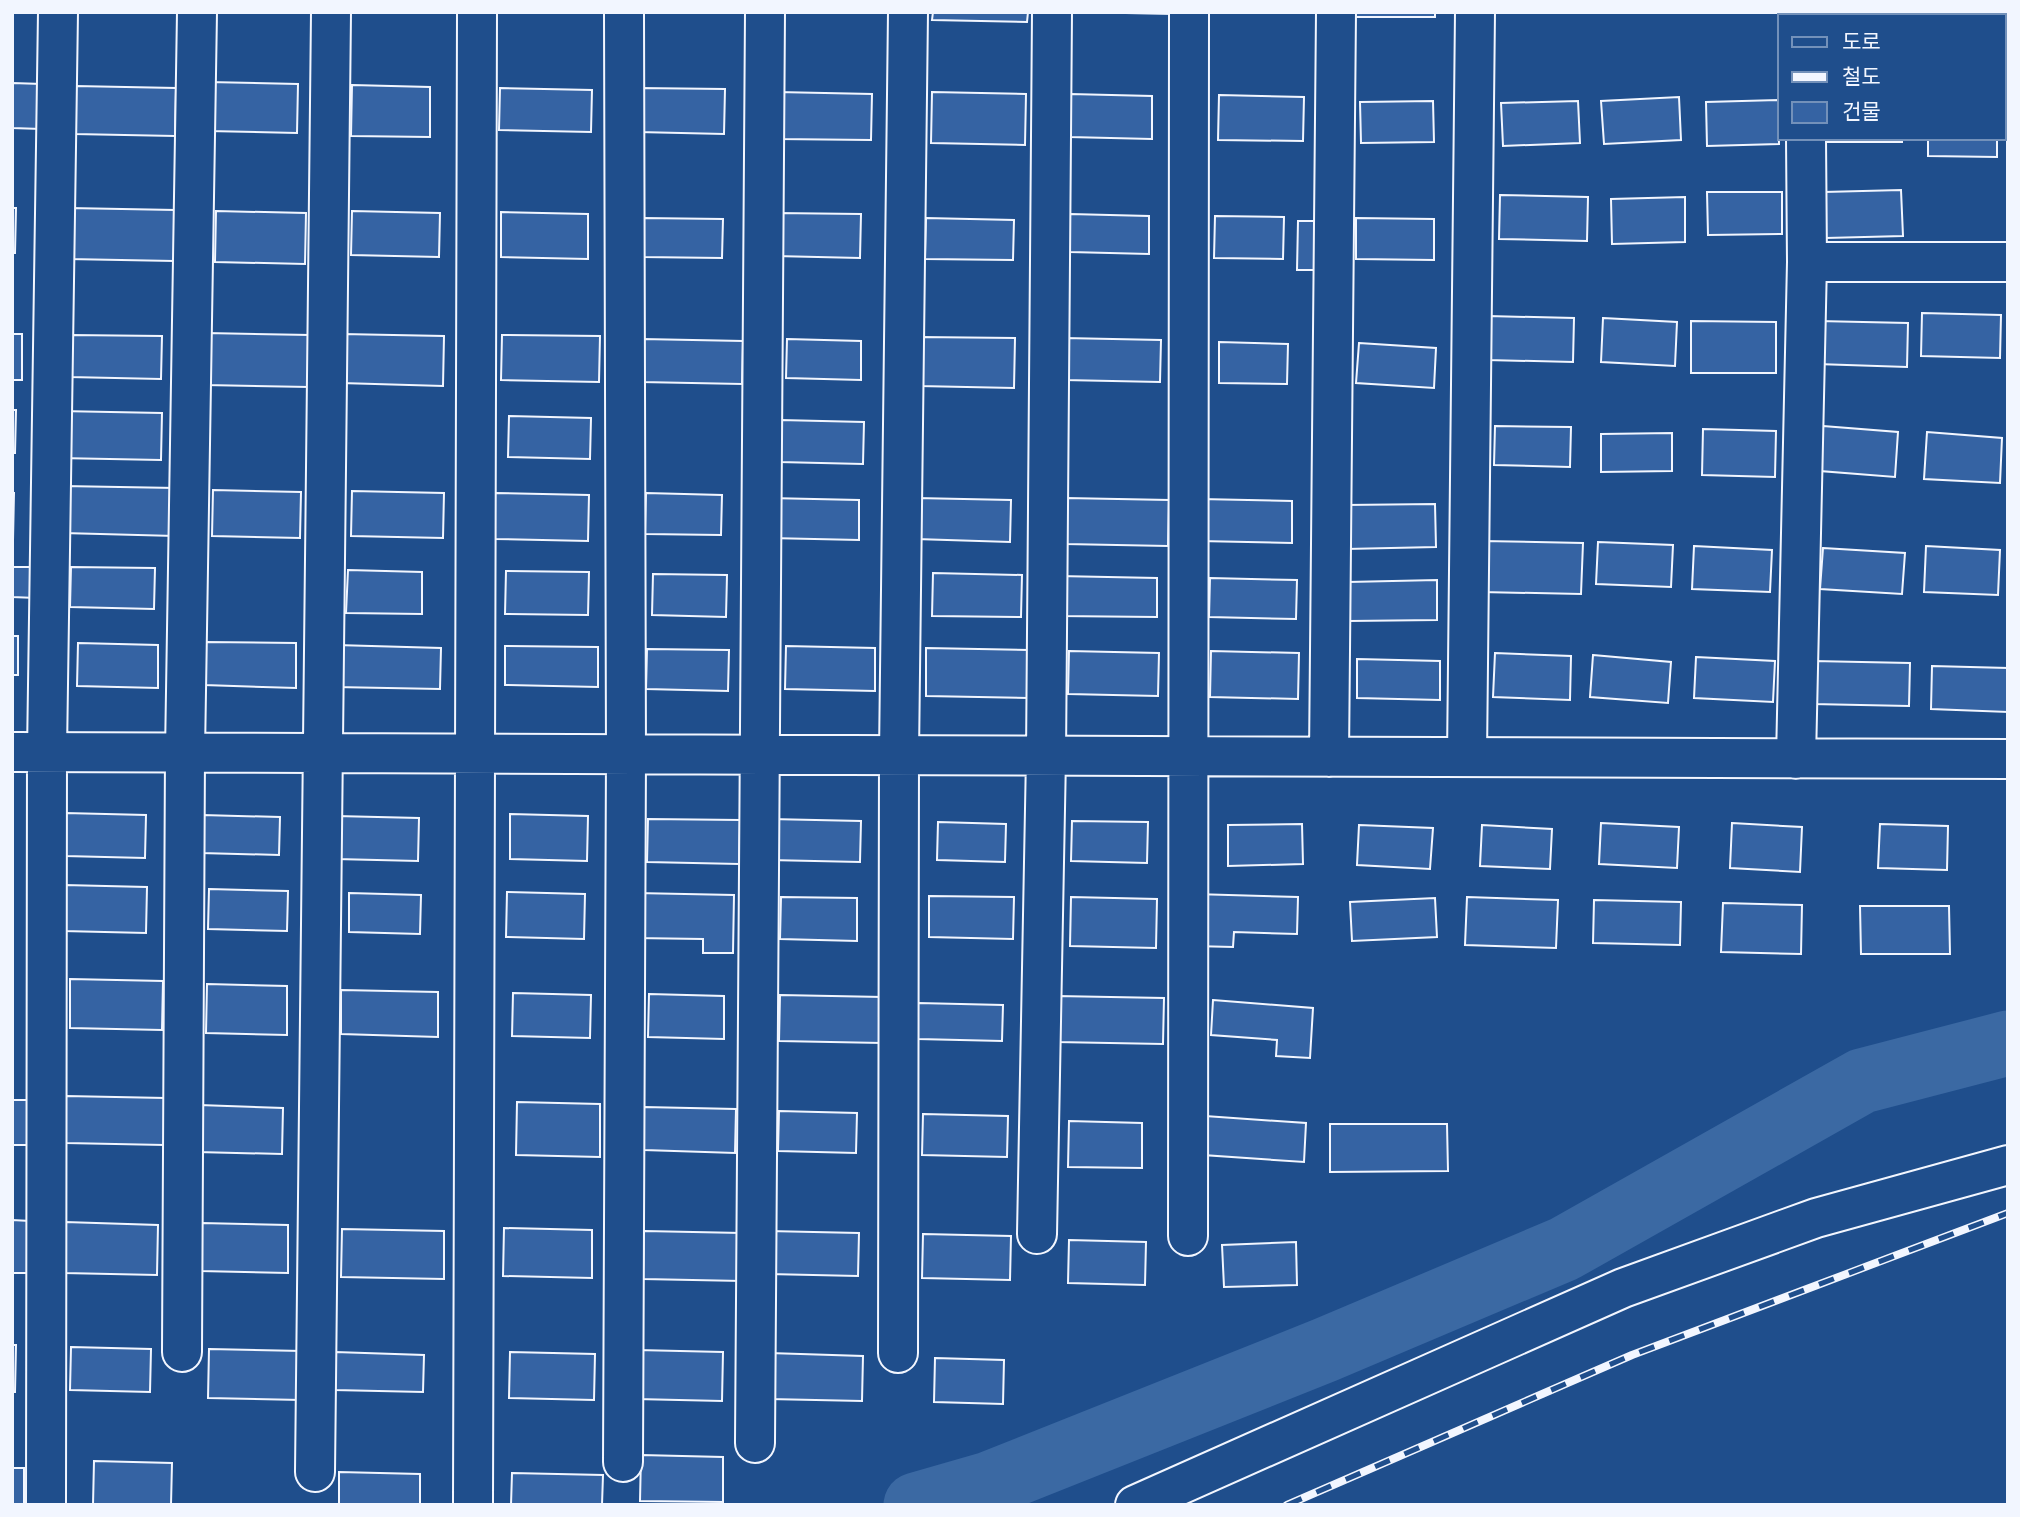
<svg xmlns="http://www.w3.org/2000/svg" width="2020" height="1517" font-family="'PT Sans Narrow','Noto Sans KR',sans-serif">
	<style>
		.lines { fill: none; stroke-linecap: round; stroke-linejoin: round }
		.river { stroke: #3b69a3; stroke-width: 65 }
		.building { fill: #3563a3; stroke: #f2f6ff; stroke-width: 2 }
		.minor-casing { stroke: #f2f6ff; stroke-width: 42 }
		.minor { stroke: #1f4e8c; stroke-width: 38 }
		.rail-casing { stroke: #f2f6ff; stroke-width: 8 }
		.rail { stroke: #1f4e8c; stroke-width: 5; stroke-dasharray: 16; stroke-linecap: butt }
	</style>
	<rect width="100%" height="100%" fill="#1f4e8c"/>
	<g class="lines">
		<path class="river" d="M916,1505L989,1484L1325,1350L1564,1249L1862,1081L2008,1043"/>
	</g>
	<path class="building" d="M933,12H1028L1027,22L932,20Z
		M1078,12H1172V14Z
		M1348,12H1435V17H1348Z
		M208,82L298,84L297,133L208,131Z
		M12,83L42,84L41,129L12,128Z
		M352,85L430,87V137L351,136Z
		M75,86L176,88L175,136L74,134Z
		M500,88L592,90L591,132L499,130Z
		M638,88L725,89L724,134L638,132Z
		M777,92L872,94L871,140L777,139Z
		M932,92L1026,94L1025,145L931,143Z
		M1070,94L1152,96V139L1069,137Z
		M1219,95L1304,97L1303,141L1218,140Z
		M1679,97L1681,140L1604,144L1601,101Z
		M1778,100L1779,144L1707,146L1706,102Z
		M1433,101L1434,142L1361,143L1360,102Z
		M1578,101L1580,143L1503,146L1501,103Z
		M1821,138H1902V142H1821Z
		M1928,138H1997V157L1928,156Z
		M1901,190L1903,236L1826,238L1824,192Z
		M1707,192H1782V234L1708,235Z
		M1500,195L1588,197L1587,241L1499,239Z
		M1685,197V242L1612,244L1611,199Z
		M12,208H16L15,253H12Z
		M69,208L175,210L174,261L68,259Z
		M216,211L306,213L305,264L215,262Z
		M352,211L440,213L439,257L351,255Z
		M501,212L588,214V259L501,257Z
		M776,213L861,214L860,258L775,256Z
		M1070,214L1149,216V254L1070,252Z
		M1215,216L1284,217L1283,259L1214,258Z
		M643,218L723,219L722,258L642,257Z
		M926,218L1014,220L1013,260L925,259Z
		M1356,218L1434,219V260L1356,259Z
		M1298,221H1322V270H1297Z
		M1922,313L2001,315L2000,358L1921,356Z
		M1488,316L1574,318L1573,362L1487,360Z
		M1603,318L1677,322L1675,366L1601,362Z
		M1691,321L1776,322V373H1691Z
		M1818,321L1908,323L1907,367L1817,364Z
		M206,333L310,335L309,387L205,385Z
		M12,334H22V380H12Z
		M342,334L444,336L443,386L341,383Z
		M70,335L162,336L161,379L69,377Z
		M502,335L600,336L599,382L501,380Z
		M920,337L1015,338L1014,388L919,386Z
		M1064,338L1161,340L1160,382L1064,380Z
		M642,339L743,341L742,384L641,382Z
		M787,339L861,341V380L786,378Z
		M1219,342L1288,344L1287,384L1219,383Z
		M1359,343L1436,348L1434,388L1356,383Z
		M12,410H16L15,453H12Z
		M59,411L162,413L161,460L58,458Z
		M509,416L591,418L590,459L508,457Z
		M780,420L864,422L863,464L779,462Z
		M1495,426L1571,427L1570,467L1494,465Z
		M1823,426L1898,432L1895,477L1820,471Z
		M1703,429L1776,431L1775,477L1702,475Z
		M1927,432L2002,438L2000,483L1924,479Z
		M1672,433V471L1601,472V434Z
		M63,486L176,488L175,536L63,533Z
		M213,490L301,492L300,538L212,536Z
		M352,491L444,493L443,538L351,536Z
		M12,493H14L13,540H12Z
		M495,493L589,495L588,541L495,539Z
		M646,493L722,495L721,535L645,534Z
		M769,498L859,500V540L769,538Z
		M916,498L1011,500L1010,542L916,539Z
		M1066,498L1169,500L1168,546L1065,544Z
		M1200,499L1292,501V543L1199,541Z
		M1435,504L1436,547L1346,549L1345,505Z
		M1482,541L1583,543L1581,594L1481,592Z
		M1598,542L1673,545L1671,587L1596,584Z
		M1694,546L1772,550L1770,592L1692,589Z
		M1926,546L2000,550L1998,595L1924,592Z
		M1823,548L1905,553L1902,594L1820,589Z
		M12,567H36V598L12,597Z
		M71,567L155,568L154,609L70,607Z
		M348,570L422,572V614L346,613Z
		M506,571L589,572L588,615L505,614Z
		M933,573L1022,575L1021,617L932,616Z
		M653,574L727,575L726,617L652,615Z
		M1058,576L1157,578V617L1058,616Z
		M1210,578L1297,580L1296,619L1209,617Z
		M1437,580V620L1349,621L1348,582Z
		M12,636H18V675H12Z
		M205,642L296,643V688L204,685Z
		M78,643L158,645V688L77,686Z
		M336,645L441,648L440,689L335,687Z
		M505,646L598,647V687L505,685Z
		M786,646L875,648V691L785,689Z
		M926,648L1029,650L1028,698L926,696Z
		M647,649L729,650L728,691L646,689Z
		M1069,651L1159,653L1158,696L1068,694Z
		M1211,651L1299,653L1298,699L1210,697Z
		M1495,653L1571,656L1570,700L1493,697Z
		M1593,655L1671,662L1668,703L1590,697Z
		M1696,657L1775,661L1773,702L1694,698Z
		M1357,659L1440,661V700L1357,698Z
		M1813,661L1910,663L1909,706L1812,704Z
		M1932,666L2008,668V712L1931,709Z
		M65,813L146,815L145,858L65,856Z
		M510,814L588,816L587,861L510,859Z
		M202,815L280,817L279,855L201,853Z
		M336,816L419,818L418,861L336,859Z
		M648,819L740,820L739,864L647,862Z
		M770,819L861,821L860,862L769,860Z
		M1072,821L1148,822L1147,863L1071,861Z
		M938,822L1006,824L1005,862L937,860Z
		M1601,823L1679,827L1677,868L1599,864Z
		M1732,823L1802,827L1800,872L1730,868Z
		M1302,824L1303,864L1228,866V825Z
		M1880,824L1948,826L1947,870L1878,868Z
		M1359,825L1433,828L1430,869L1357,865Z
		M1482,825L1552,829L1550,869L1480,866Z
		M64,885L147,887L146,933L63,931Z
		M209,889L288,891L287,931L208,929Z
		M507,892L585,894L584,939L506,937Z
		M349,893L421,895L420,934L349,932Z
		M636,893L734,895L733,953H703V939L635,938Z
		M1194,894L1298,897L1297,934L1234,932L1233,947L1193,946Z
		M929,896L1014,897L1013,939L929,937Z
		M781,897L857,898V941L780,939Z
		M1071,897L1157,899L1156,948L1070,946Z
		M1467,897L1558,900L1556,948L1465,945Z
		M1435,898L1437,937L1352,941L1350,902Z
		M1594,900L1681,902L1680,945L1593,943Z
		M1723,903L1802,905L1801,954L1721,952Z
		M1860,906H1949L1950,954H1861Z
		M70,979L163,981L162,1030L70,1028Z
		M207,984L287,986V1035L206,1033Z
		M341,990L438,992V1037L341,1034Z
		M513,993L591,995L590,1038L512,1036Z
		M649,994L724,996V1039L648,1037Z
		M780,995L883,997L882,1043L779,1041Z
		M1057,996L1164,998L1163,1044L1056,1042Z
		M1213,1000L1313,1008L1310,1058L1276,1056L1277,1040L1211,1035Z
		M918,1003L1003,1005L1002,1041L918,1039Z
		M66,1096L165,1098L164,1145L66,1143Z
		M12,1100H28L27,1145H12Z
		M517,1102L600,1104V1157L516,1155Z
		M199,1105L283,1108L282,1154L197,1152Z
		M644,1107L736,1109L735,1153L644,1150Z
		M779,1111L857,1113L856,1153L778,1151Z
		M923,1114L1008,1116L1007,1157L922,1155Z
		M1205,1116L1306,1123L1304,1162L1203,1155Z
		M1069,1121L1142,1123V1168L1068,1167Z
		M1330,1124H1447L1448,1171L1330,1172Z
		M12,1220L30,1221L29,1273H12Z
		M65,1222L158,1225L157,1275L64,1273Z
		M201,1223L288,1225V1273L200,1271Z
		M504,1228L592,1230V1278L503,1276Z
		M342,1229L444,1231V1279L341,1277Z
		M644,1231L742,1233V1281L643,1279Z
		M768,1231L859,1233L858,1276L768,1274Z
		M923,1234L1011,1236L1010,1280L922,1278Z
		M1069,1240L1146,1242L1145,1285L1068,1283Z
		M1296,1242L1297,1285L1224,1287L1222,1245Z
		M12,1345H16L15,1392H12Z
		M71,1347L151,1349L150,1392L70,1390Z
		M209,1349L302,1351L301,1400L208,1398Z
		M637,1350L723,1352L722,1401L636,1399Z
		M335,1352L424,1355L423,1392L334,1390Z
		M510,1352L595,1354L594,1400L509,1398Z
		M769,1353L863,1356L862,1401L769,1399Z
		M935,1358L1004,1360L1003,1404L934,1402Z
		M641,1455L723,1457V1502L640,1501Z
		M94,1461L172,1463L171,1505H93Z
		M12,1468H24V1505H12Z
		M339,1472L420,1474V1505H339Z
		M512,1473L603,1475L602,1505H511Z"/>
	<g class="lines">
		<defs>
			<path id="minor" d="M1805,12V16
				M1807,262H2008
				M12,752L2008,759
				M1329,757L1336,12
				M1467,757L1475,12
				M1796,759L1807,262L1806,138
				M1037,1234L1046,756L1052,12
				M1188,1236L1189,12
				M182,1352L185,753L197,12
				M898,1353L899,755L908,12
				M755,1443L765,12
				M623,1462L626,755L624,12
				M315,1472L331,12
				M46,1505L47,752L58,12
				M473,1505L477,12
				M1135,1505L1623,1288L1816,1218L2008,1165"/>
		</defs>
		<use href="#minor" class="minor-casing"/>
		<use href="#minor" class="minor"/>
		<defs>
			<path id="rail" d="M1287,1505L1632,1355L2008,1213"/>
		</defs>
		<use href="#rail" class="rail-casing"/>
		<use href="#rail" class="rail"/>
	</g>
	<rect width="2020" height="1517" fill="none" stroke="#f2f6ff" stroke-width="28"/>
	<rect x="1778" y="14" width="228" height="126" fill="#1f4e8c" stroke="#7391ba" stroke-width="2"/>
	<rect x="1792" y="37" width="35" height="10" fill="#1f4e8c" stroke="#7391ba" stroke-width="2"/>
	<text x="1842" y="49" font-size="21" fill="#f2f6ff">도로</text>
	<rect x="1792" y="72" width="35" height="10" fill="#f2f6ff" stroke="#7391ba" stroke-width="2"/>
	<text x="1842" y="84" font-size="21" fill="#f2f6ff">철도</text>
	<rect x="1792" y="102" width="35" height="21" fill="#3563a3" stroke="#7391ba" stroke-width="2"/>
	<text x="1842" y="119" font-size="21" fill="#f2f6ff">건물</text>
</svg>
